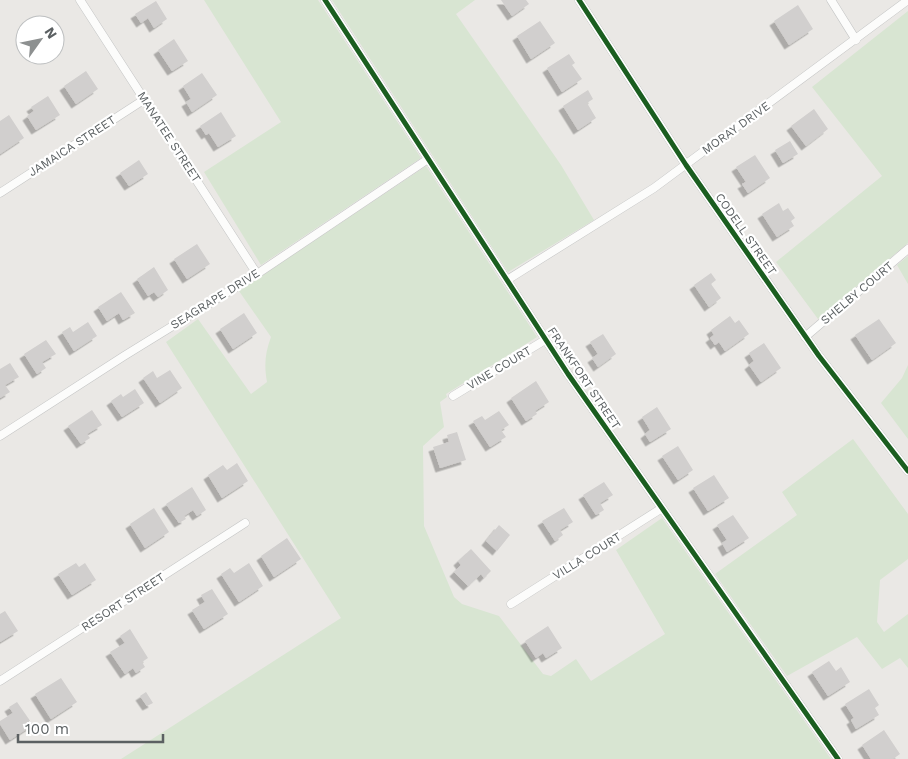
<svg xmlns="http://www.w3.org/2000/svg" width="908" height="759" font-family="'Work Sans',sans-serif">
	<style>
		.green { fill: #d8e5d2 }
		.building { fill: #d1cfce; filter: url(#shadow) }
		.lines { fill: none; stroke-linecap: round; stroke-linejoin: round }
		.street-casing { stroke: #c4c5c5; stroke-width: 9 }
		.street { stroke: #fcfcfb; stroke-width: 8 }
		.cycleway-casing { stroke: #fff; stroke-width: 8 }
		.cycleway { stroke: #1b5e20; stroke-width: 5 }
		.labels { text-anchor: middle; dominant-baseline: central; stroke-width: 4.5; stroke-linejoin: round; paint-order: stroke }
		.street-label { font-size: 12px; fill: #5b6062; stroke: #fff }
	</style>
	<defs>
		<filter id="shadow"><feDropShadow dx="-4.5" dy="4.5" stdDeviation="0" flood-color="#0004"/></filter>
	</defs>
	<rect width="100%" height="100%" fill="#eae8e5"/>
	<path class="green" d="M204,0H318L421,158L261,265L204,172L281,122Z
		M332,0H475L456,14L561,165L594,220L508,272Z
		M908,11V243L818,319L776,262L882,176L812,87Z
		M426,166L537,337L446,394L447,397L440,402L444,427L423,446L424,526L454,597L462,604L499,616L543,674L551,676L576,659L591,681L665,634L616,550L662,518L831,759H121L341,618L166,342L198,319L251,394L267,382C264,365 265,353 271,337L239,291Z
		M908,256V284L897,265Z
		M908,365V439L881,403L902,378Z
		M853,439L908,514V559L880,580L877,622L884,632L908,614V668L900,658L882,669L857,637L787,676L715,574L797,515L782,492Z"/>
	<path class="building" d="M501,0H526L529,4L512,16Z
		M156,1L167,19L154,28L148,18L141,23L135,14Z
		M798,5L813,29L789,45L774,21Z
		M540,21L555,43L531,59L517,36Z
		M174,39L188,61L172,71L158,50Z
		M569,54L575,63L572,65L582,79L562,92L547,68Z
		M86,71L98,89L76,104L64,86Z
		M202,73L217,95L192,112L186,102L191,99L183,86Z
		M588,90L593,99L587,103L596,118L578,130L563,106Z
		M48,96L60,115L36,130L27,116L34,111L31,107Z
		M814,109L828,129L806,146L791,126Z
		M221,112L236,136L218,147L209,133L206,135L200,126Z
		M9,115L24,138L0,154V121Z
		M790,141L798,154L783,163L775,150Z
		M755,155L770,178L748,193L742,184L746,182L736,167Z
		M139,160L148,174L129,186L120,173Z
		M779,203L783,211L788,208L795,218L791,221L794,226L777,237L762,214Z
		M197,244L210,264L187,279L174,259Z
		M154,267L168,290L158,297L154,292L148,296L137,279Z
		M711,273L716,280L711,284L721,298L709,307L694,285Z
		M121,292L135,313L123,320L119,313L107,321L98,307Z
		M244,313L257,333L233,349L220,329Z
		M730,316L735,323L739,320L749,334L725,351L719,342L715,345L710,338L714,335L711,330Z
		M879,319L896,343L872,360L855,335Z
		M88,322L97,336L74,351L62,332L70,327L73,332Z
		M603,334L616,354L598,367L592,358L598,354L590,342Z
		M46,340L56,354L42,362L46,368L37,374L24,354Z
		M764,343L781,368L761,382L749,365L754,361L749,353Z
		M10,363L19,377L5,385L10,392L0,398V369Z
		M170,370L182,388L160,403L143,378L153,371L157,378Z
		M536,381L549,402L535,411L537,414L526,421L511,398Z
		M135,389L144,403L122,417L111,401L121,394L123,397Z
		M657,407L671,429L650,442L645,434L650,430L642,417Z
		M92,410L102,425L87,434L90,438L81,444L68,426Z
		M499,411L509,425L501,430L506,437L490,447L473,421L482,416L485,420Z
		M457,432L466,460L440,468L433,447L449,442L447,435Z
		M678,446L693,470L678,480L662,456Z
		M237,463L248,481L222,498L208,475L223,465L227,470Z
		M714,475L729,498L708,511L693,488Z
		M604,482L613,495L600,503L604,510L596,515L583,495Z
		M192,487L206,510L197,516L193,510L184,516L186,519L179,523L166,504Z
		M154,508L169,532L145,548L130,524Z
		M564,508L573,522L560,530L563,535L555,541L542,521Z
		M733,515L749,538L727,552L722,543L727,540L717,525Z
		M499,525L510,535L497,551L486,541Z
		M287,538L301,559L274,577L261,556Z
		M471,549L491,571L484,578L481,574L468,586L454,572L461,565L458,561Z
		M76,563L79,567L85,563L96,580L72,595L58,574Z
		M249,563L263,586L239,602L221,574L230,568L234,573Z
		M212,589L228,614L204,629L192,610L205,602L201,595Z
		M5,611L18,631L0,642V614Z
		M548,626L562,648L546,658L543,653L536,658L525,641Z
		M130,629L148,658L142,662L145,667L136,673L133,668L125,674L110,652L125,643L120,636Z
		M829,661L836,671L841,667L850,682L828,696L812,672Z
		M61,678L77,702L51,719L35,694Z
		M869,689L879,705L875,708L879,715L856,729L851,720L854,718L845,704Z
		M146,692L153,703L147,706L140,696Z
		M17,702L33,725L10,740L0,724V721L13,713L9,707Z
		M884,730L900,754L893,759H871L862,745Z"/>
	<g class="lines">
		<defs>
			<path id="street" d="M80,0L257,274
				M325,0L568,374L838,759
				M579,0L686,165L819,356L908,471
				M831,0L856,40
				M0,193L145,99
				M507,280L654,188L908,0
				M805,337L908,249
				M453,396L545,340
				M0,436L124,356L257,274L428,159
				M511,604L662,508
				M0,681L245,523"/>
		</defs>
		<use href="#street" class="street-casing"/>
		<use href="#street" class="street"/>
		<defs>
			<path id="cycleway" d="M325,0L568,374L838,759
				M579,0L686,165L819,356L908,471"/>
		</defs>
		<use href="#cycleway" class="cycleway-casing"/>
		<use href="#cycleway" class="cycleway"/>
	</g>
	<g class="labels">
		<g class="street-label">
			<text transform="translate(736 128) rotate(-36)">MORAY DRIVE</text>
			<text transform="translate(169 137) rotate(57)">MANATEE STREET</text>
			<text transform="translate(72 146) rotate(-33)">JAMAICA STREET</text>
			<text transform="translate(746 234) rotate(55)">CODELL STREET</text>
			<text transform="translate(857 293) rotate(-40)">SHELBY COURT</text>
			<text transform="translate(215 299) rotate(-32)">SEAGRAPE DRIVE</text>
			<text transform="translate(499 368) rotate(-31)">VINE COURT</text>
			<text transform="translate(584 378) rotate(56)">FRANKFORT STREET</text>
			<text transform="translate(587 556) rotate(-32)">VILLA COURT</text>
			<text transform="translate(123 602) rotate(-33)">RESORT STREET</text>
		</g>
	</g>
	<g transform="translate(40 40) rotate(57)"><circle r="24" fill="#ffffff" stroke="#bdbfc0"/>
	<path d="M0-4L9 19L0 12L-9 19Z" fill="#8d9090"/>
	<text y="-8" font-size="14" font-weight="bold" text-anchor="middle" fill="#5b6062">N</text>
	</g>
	<path d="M18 734v8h145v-8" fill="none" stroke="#5b6062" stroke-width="2.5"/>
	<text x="25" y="734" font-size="15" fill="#5b6062" stroke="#ffffff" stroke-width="4" paint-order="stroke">100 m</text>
</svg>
